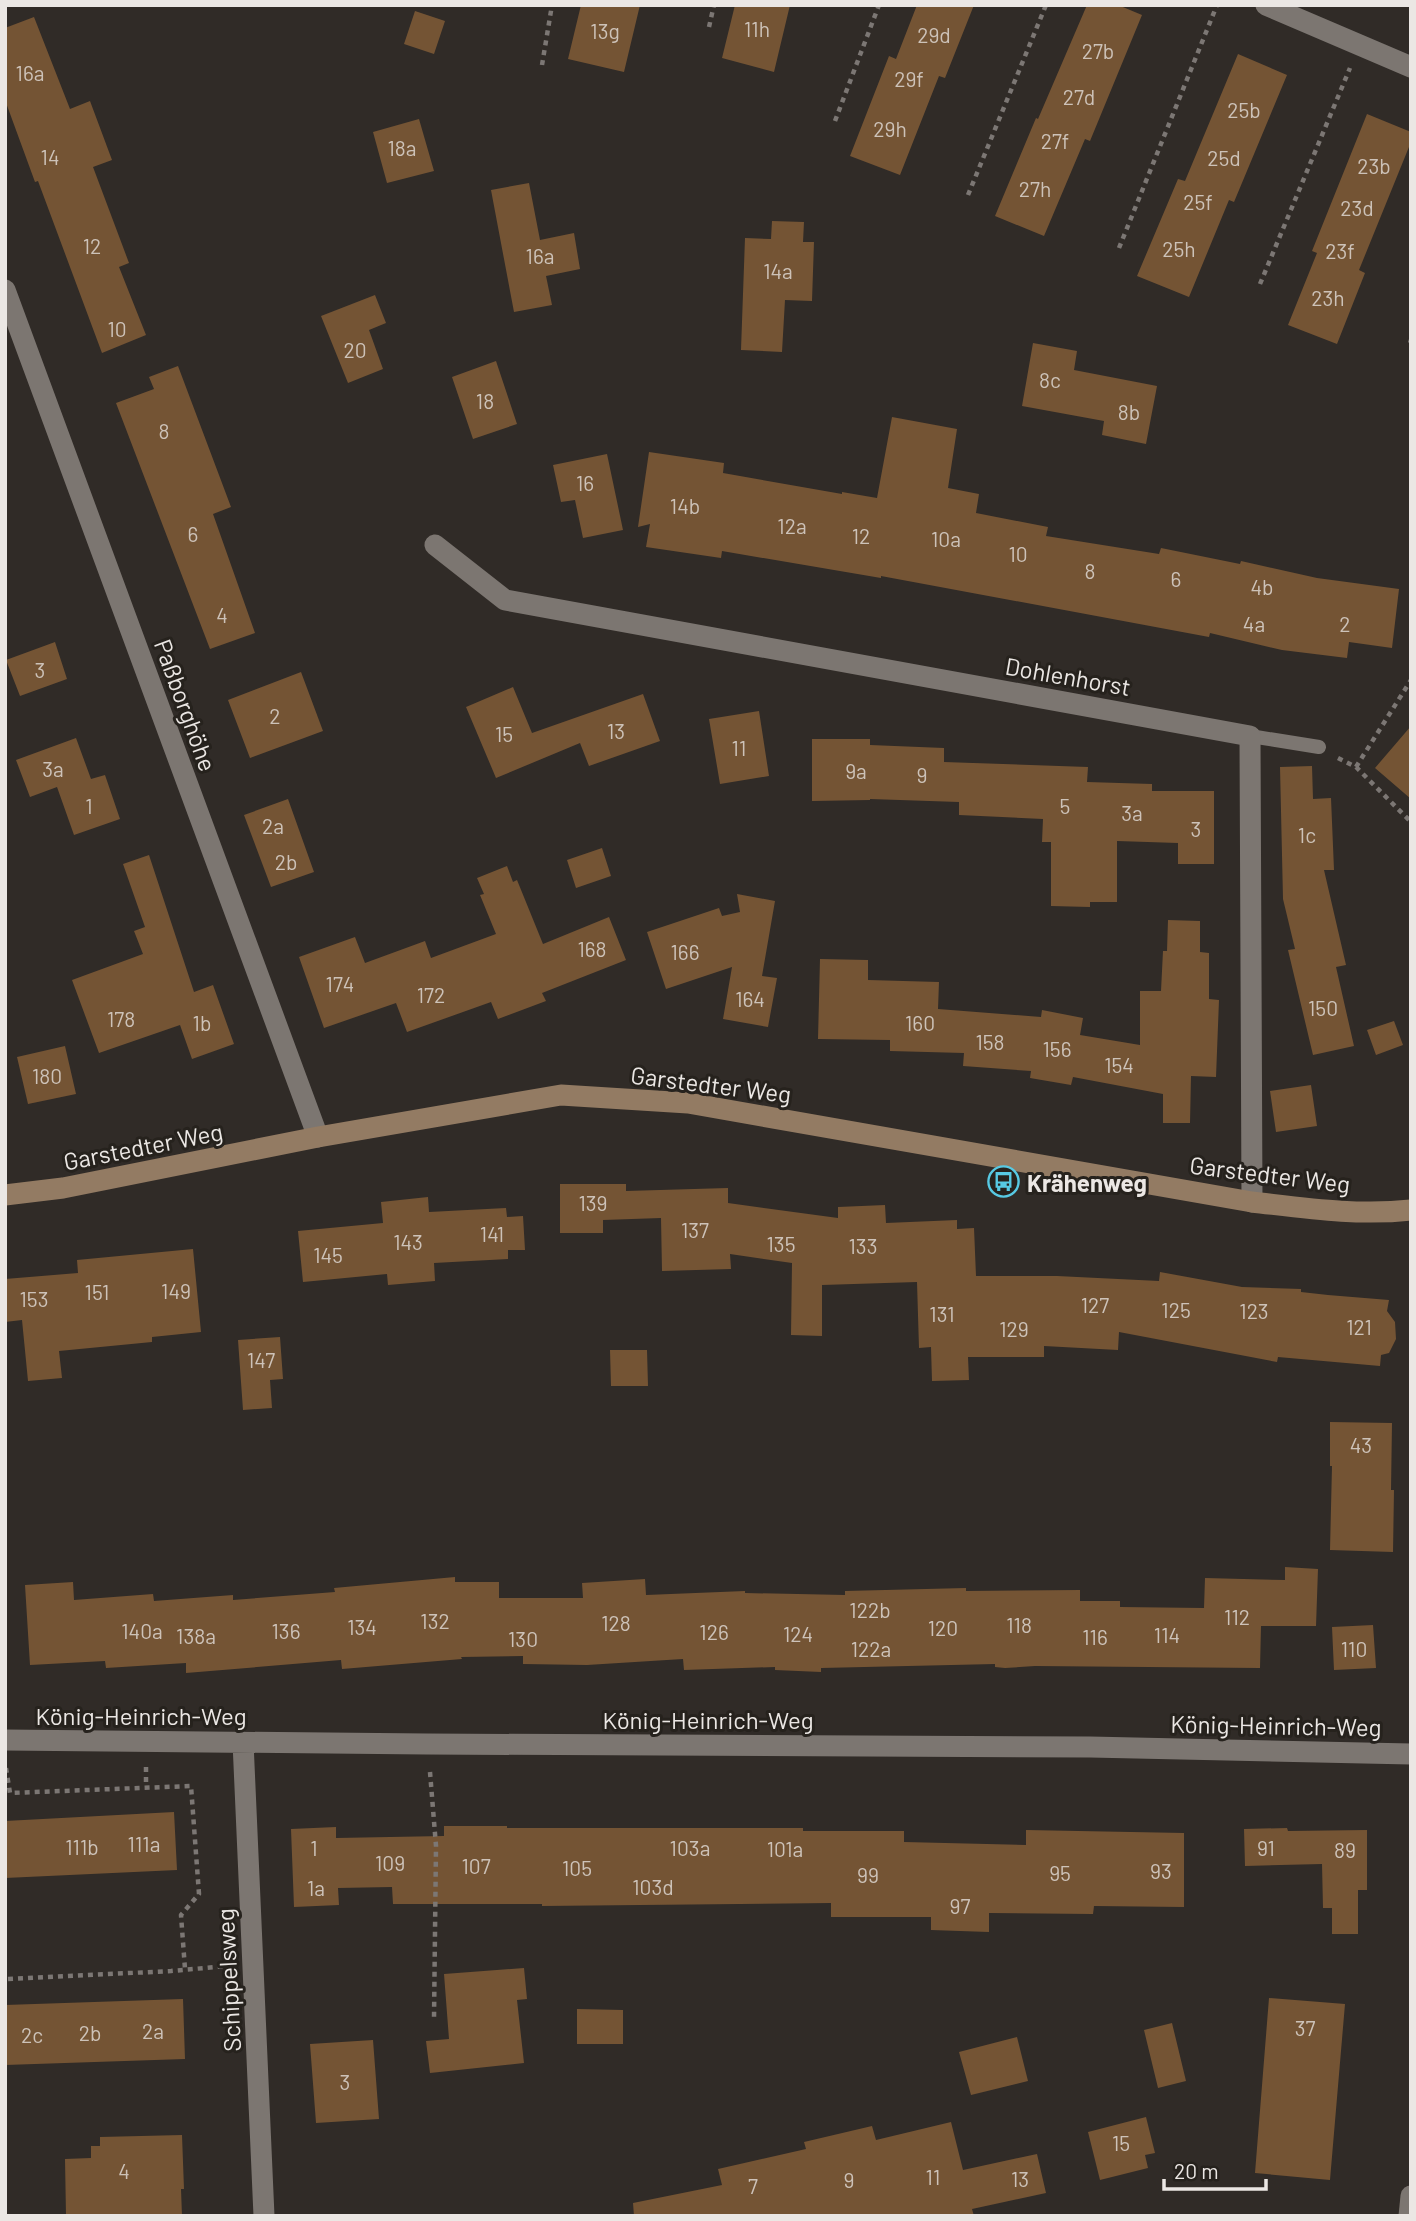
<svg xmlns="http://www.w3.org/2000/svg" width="1416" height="2221" font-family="Barlow,sans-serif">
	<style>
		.building { fill: #745434 }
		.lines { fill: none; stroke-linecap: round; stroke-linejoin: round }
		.path { stroke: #7c7774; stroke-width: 4.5; stroke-dasharray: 5 5; stroke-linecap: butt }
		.service { stroke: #7c7671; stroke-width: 14 }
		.minor { stroke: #7c7671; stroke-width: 21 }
		.tertiary { stroke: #7c7671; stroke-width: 21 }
		.secondary { stroke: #937b63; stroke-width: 21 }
		.labels { text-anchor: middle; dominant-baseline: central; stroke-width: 6; stroke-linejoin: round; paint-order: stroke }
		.number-label { font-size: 21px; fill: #cdc2b8 }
		.street-label { font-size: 24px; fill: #ebe7e4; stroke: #26221d }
		.poi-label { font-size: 24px; font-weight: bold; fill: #ebe7e4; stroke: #26221d; text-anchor: start }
	</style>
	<rect width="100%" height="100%" fill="#302b27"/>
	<path class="building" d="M581,5H640L624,72L568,59Z
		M735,5H790L774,72L722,58Z
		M917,5H974L945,78L939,76L900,175L850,156L889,56L896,59Z
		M1087,5H1118L1142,15L1090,141L1085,139L1044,236L995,216L1036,118L1038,119Z
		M415,11L445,21L434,54L404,44Z
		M34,17L70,109L90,101L112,160L93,167L129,263L119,267L146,335L102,353L38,181L35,182L5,100V28Z
		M1238,54L1287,75L1234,202L1229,200L1189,297L1137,276L1178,179L1185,181Z
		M1367,114L1411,132V142L1359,270L1365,273L1337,344L1288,325L1317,253L1312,251Z
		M419,119L434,171L387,183L373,132Z
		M529,183L540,240L574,233L580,269L546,276L552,305L514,312L491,190Z
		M772,221L804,222L803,242H814L812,301L785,300L782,352L741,350L745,238L771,239Z
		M375,295L386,323L369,330L383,369L348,383L321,316Z
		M1033,343L1077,351L1074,370L1157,386L1146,444L1102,435L1104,421L1022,406Z
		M496,361L517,424L473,439L452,377Z
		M178,366L231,507L213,514L255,633L210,649L116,403L154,389L149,377Z
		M892,417L957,429L948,488L979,494L976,513L1048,527L1046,536L1159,554L1161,548L1240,564L1241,561L1317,578L1399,589L1392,648L1349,642L1347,658L1282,650L1210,633L1209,637L881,576V578L722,551L721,558L646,547L650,524L638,527L649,452L724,463L723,473L842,494V492L877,498Z
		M607,454L623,530L583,538L575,500L561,502L553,465Z
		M55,642L67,679L20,696L6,660Z
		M301,672L323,731L250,758L228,700Z
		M513,687L532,733L643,694L660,741L589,766L580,743L496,778L466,707Z
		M759,711L769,776L720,784L709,719Z
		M1411,726V799L1375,768Z
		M76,738L91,779L105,775L120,819L74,835L57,787L30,797L16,760Z
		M812,739H870V745L944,748V762L1088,767L1087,782L1152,784V791H1214V864H1178V843L1117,841V902H1090V907L1051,906V842H1042L1043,819L959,815V802L870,799V800L812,801Z
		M1312,766L1313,799L1331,798L1334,870H1324L1346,965L1336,967L1354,1046L1313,1055L1288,950L1295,949L1283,899L1280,767Z
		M288,799L314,872L271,887L244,815Z
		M602,848L611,876L576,888L567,860Z
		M149,855L194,992L213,985L234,1044L192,1059L180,1025L99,1053L72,980L143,954L134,931L145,927L123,864Z
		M507,866L513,882L517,880L543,944L609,917L626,960L542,993L546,1001L498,1019L491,1002L407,1032L396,1003L324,1028L299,957L355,937L365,963L425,941L431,958L496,934L480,895L484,894L477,878Z
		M737,894L775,901L762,976L777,978L768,1027L723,1019L732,967L666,989L647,932L719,908L722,916L740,912Z
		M1168,920L1200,921V952L1209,953V999L1219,1000L1216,1077L1191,1076L1190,1123H1163V1094L1073,1077L1071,1085L1030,1078L1031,1071L963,1066L964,1053L890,1051V1040L818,1039L820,959L868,960V980L939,982L938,1009L1041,1017L1042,1010L1083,1018L1080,1035L1140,1045V991H1161L1163,951H1167Z
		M1394,1021L1403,1045L1376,1055L1367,1030Z
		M65,1046L76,1094L28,1104L17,1057Z
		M1311,1085L1317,1126L1276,1132L1270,1091Z
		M560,1184H626V1191L728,1188V1203L838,1218V1207L885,1205L886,1223L957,1220V1229L974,1228L976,1276H1057L1159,1281L1160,1272L1242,1287L1301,1289V1292L1328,1295L1389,1300L1387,1311L1395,1322L1396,1339L1389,1353L1381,1355L1380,1366L1278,1357L1277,1362L1119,1332L1118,1350L1044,1346V1357H968L969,1380L932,1381L931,1347L919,1348L917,1282L822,1285V1336L791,1335L792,1263L730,1254L731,1269L662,1271L661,1218L603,1220V1233H560Z
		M428,1197L429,1212L506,1208L507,1217L523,1216L525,1250H508V1259L434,1263L435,1281L388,1285L387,1274L303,1282L298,1231L383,1223L381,1202Z
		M193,1249L201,1332L152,1337V1342L59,1351L62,1378L28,1381L22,1320L5,1322V1279L78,1273L77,1260Z
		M280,1337L283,1379L270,1380L272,1408L243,1410L238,1340Z
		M610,1350H647L648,1386H611Z
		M1330,1422L1392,1423L1391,1490H1394L1393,1552L1330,1550L1332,1466H1330Z
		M1285,1567L1318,1569L1316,1626H1261L1260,1668L1035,1666L1005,1668L995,1667V1664L821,1668V1672L775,1670V1667L684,1670L683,1659L587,1665L523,1664V1656L461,1657L462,1659L342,1669L341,1660L186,1673V1663L106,1668L105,1661L30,1665L25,1585L73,1582L74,1600L153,1594L154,1601L233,1595V1600L335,1592L334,1588L455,1577V1582H499V1598H583L582,1583L645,1579L646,1595L745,1591V1593L845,1595V1591L966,1588V1591L1080,1590V1601H1120V1607L1204,1608L1205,1578L1285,1580Z
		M1373,1625L1376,1668L1334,1670L1332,1627Z
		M174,1812L177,1870L5,1878V1821Z
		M444,1826H507V1828H803V1831H904V1842L1026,1845V1830L1184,1833V1907L1094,1906L1093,1914L989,1913V1932L931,1930V1917H831V1903L542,1906V1904H393L392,1887L338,1888L339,1905L294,1907L291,1829L336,1827V1838L444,1836Z
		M1287,1828L1288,1831L1367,1830V1890H1358V1934H1332V1908H1323L1322,1864L1245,1866L1244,1829Z
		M524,1968L527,1999L517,2000L524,2063L430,2073L426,2041L449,2039L444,1974Z
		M1269,1998L1345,2004L1330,2180L1255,2173Z
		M183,1999L185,2059L5,2065V2005Z
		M577,2009L623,2010V2044H577Z
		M1172,2023L1186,2081L1158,2088L1144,2030Z
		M1017,2037L1028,2081L971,2095L959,2052Z
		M373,2040L379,2119L316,2123L310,2044Z
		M1146,2117L1155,2153L1145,2155L1148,2168L1100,2180L1088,2132Z
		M951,2122L963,2170L1037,2154L1046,2193L972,2209L974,2216H634L633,2203L722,2185L718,2169L806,2149L804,2142L872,2126L876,2140Z
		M182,2135L184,2189H181L182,2216H66L65,2159L91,2158V2146H100V2137Z"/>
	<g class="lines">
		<path class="path" d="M709,27L714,5
			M542,65L552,5
			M835,121L879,5
			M968,195L1046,5
			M1119,248L1217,5
			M1260,284L1350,68
			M1410,343L1411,340
			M1338,758L1356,767L1411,822
			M1356,767L1411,680
			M146,1767V1787
			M6,1768L10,1793L191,1786L199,1894L181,1915L185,1969
			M430,1772L436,1846L434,2019
			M8,1979L171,1971L227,1966"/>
		<path class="service" d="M1250,736L1319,747"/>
		<path class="minor" d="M1266,5L1411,67
			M5,290L318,1137
			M435,545L505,600L1250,736L1252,1202
			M5,1740L427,1744L1090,1747L1411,1754
			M243,1742L264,2216"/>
		<path class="tertiary" d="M1409,2216L1411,2196"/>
		<path class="secondary" d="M5,1195L63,1188L318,1137L561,1095L688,1103L1252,1202C1305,1208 1357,1216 1411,1210"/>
	</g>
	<defs>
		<symbol id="bus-ring" viewBox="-11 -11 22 22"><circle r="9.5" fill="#26221d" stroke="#57c9e3" stroke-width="1.5"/><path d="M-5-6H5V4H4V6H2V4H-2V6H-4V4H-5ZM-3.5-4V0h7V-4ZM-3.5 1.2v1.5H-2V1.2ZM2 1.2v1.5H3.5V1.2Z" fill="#57c9e3"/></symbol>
	</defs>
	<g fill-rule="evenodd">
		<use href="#bus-ring" x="986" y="1164" width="35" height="35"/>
	</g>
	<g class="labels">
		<g class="number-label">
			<text x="757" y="28">11h</text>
			<text x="605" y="30">13g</text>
			<text x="934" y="34">29d</text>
			<text x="1098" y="50">27b</text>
			<text x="30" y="72">16a</text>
			<text x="909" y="78">29f</text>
			<text x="1079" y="96">27d</text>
			<text x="1244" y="109">25b</text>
			<text x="890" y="128">29h</text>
			<text x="1055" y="140">27f</text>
			<text x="402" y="147">18a</text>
			<text x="50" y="156">14</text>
			<text x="1224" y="157">25d</text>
			<text x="1374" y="165">23b</text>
			<text x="1035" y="188">27h</text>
			<text x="1198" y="201">25f</text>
			<text x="1357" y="207">23d</text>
			<text x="92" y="245">12</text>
			<text x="1179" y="248">25h</text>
			<text x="1340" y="250">23f</text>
			<text x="540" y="255">16a</text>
			<text x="778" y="270">14a</text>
			<text x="1328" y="297">23h</text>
			<text x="117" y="328">10</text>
			<text x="355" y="349">20</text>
			<text x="1050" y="379">8c</text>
			<text x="485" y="400">18</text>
			<text x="1129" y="411">8b</text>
			<text x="164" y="430">8</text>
			<text x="585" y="482">16</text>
			<text x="685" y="505">14b</text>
			<text x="792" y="525">12a</text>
			<text x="193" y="533">6</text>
			<text x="861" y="535">12</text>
			<text x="946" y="538">10a</text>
			<text x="1018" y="553">10</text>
			<text x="1090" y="570">8</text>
			<text x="1176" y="578">6</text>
			<text x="1262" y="586">4b</text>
			<text x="222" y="614">4</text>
			<text x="1254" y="623">4a</text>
			<text x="1345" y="623">2</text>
			<text x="40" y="669">3</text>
			<text x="275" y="715">2</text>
			<text x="616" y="730">13</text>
			<text x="504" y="733">15</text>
			<text x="739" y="747">11</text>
			<text x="53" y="768">3a</text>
			<text x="856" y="770">9a</text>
			<text x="922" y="774">9</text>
			<text x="89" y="805">1</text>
			<text x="1065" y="805">5</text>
			<text x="1132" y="812">3a</text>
			<text x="273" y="825">2a</text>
			<text x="1196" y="828">3</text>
			<text x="1307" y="834">1c</text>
			<text x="286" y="861">2b</text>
			<text x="592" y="948">168</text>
			<text x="685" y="951">166</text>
			<text x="340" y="983">174</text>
			<text x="431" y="994">172</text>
			<text x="750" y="998">164</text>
			<text x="1323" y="1007">150</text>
			<text x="121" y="1018">178</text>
			<text x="202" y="1022">1b</text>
			<text x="920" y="1022">160</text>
			<text x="990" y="1041">158</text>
			<text x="1057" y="1048">156</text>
			<text x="1119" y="1064">154</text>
			<text x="47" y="1075">180</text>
			<text x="593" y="1202">139</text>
			<text x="695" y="1229">137</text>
			<text x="492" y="1233">141</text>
			<text x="408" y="1241">143</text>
			<text x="781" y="1243">135</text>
			<text x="863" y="1245">133</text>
			<text x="328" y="1254">145</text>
			<text x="176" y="1290">149</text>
			<text x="97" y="1291">151</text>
			<text x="34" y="1298">153</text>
			<text x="1095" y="1304">127</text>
			<text x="1176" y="1309">125</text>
			<text x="1254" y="1310">123</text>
			<text x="942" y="1313">131</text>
			<text x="1359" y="1326">121</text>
			<text x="1014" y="1328">129</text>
			<text x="261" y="1359">147</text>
			<text x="1361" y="1444">43</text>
			<text x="870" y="1609">122b</text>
			<text x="1237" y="1616">112</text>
			<text x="435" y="1620">132</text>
			<text x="616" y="1622">128</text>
			<text x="1019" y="1624">118</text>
			<text x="362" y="1626">134</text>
			<text x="943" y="1627">120</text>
			<text x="142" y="1630">140a</text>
			<text x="286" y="1630">136</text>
			<text x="714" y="1631">126</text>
			<text x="798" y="1633">124</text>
			<text x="1167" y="1634">114</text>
			<text x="196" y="1635">138a</text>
			<text x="1095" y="1636">116</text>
			<text x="523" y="1638">130</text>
			<text x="871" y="1648">122a</text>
			<text x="1354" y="1648">110</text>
			<text x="144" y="1843">111a</text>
			<text x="82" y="1846">111b</text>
			<text x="314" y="1847">1</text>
			<text x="690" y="1847">103a</text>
			<text x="1266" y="1847">91</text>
			<text x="785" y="1848">101a</text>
			<text x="1345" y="1849">89</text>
			<text x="390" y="1862">109</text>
			<text x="476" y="1865">107</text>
			<text x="577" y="1867">105</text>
			<text x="1161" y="1870">93</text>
			<text x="1060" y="1872">95</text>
			<text x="868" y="1874">99</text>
			<text x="653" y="1886">103d</text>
			<text x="316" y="1887">1a</text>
			<text x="960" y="1905">97</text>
			<text x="1305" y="2027">37</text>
			<text x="153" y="2030">2a</text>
			<text x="90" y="2032">2b</text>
			<text x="32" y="2034">2c</text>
			<text x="345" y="2081">3</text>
			<text x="1121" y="2142">15</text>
			<text x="124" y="2170">4</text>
			<text x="933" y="2176">11</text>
			<text x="1020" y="2178">13</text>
			<text x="849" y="2179">9</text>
			<text x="753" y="2185">7</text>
		</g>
		<g class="street-label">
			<text transform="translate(1068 676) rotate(10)">Dohlenhorst</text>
			<text transform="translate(186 705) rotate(70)">Paßborghöhe</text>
			<text transform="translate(711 1084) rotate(7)">Garstedter Weg</text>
			<text transform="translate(143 1146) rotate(-11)">Garstedter Weg</text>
			<text transform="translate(1270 1174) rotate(7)">Garstedter Weg</text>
			<text x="141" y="1715">König-Heinrich-Weg</text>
			<text x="708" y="1719">König-Heinrich-Weg</text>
			<text transform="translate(1276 1725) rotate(1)">König-Heinrich-Weg</text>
			<text transform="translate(228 1980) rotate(-93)">Schippelsweg</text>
		</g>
		<g class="poi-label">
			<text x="1027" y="1182">Krähenweg</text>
		</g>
	</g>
	<rect width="1416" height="2221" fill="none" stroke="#ebe7e4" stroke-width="14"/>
	<path d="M1164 2179v10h102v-10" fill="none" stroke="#ebe7e4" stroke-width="3.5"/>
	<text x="1174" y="2179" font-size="21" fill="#ebe7e4" stroke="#26221d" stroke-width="5" paint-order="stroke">20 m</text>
</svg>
